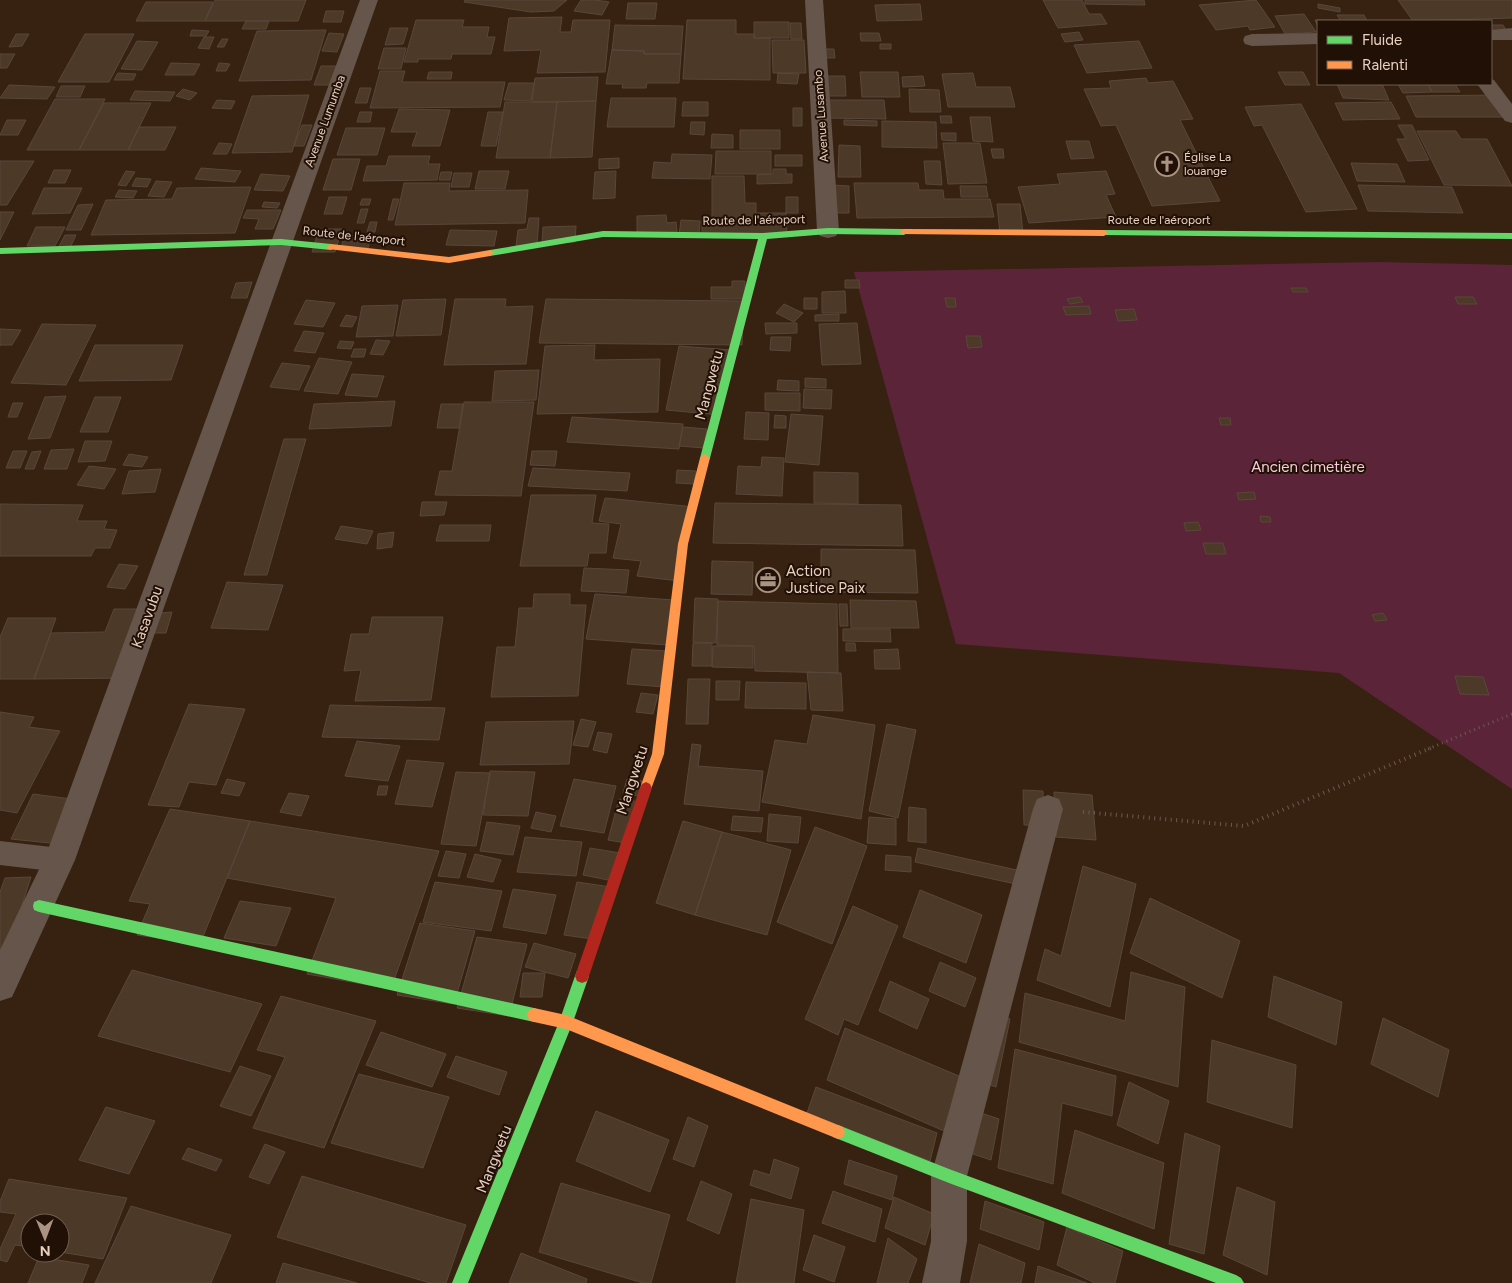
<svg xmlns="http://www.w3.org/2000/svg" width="1512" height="1283" font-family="Figtree,sans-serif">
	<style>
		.green { fill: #5b2439 }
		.building { fill: #4d3928; stroke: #594739 }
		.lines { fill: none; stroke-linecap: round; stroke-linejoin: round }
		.path-far1 { stroke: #695a4f; stroke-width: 3; stroke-dasharray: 1 4; stroke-linecap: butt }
		.path { stroke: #695a4f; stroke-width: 4; stroke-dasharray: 1 4.5; stroke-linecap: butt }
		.lane { fill: #65554a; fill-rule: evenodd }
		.street { fill: #65554a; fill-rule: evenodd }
		.fast { fill: #63d668; fill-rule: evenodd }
		.slow { fill: #ff974d; fill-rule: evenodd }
		.jam { fill: #b3261e; fill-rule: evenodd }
		.labels { text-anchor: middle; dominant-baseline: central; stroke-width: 4; stroke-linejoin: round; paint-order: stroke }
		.far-street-label { font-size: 12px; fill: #e9d0c0; stroke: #211005 }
		.far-poi-label { font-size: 12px; fill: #e9d0c0; stroke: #211005; text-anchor: start }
		.street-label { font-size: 15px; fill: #e9d0c0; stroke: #211005 }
		.park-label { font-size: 15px; fill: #fac9da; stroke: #211005 }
		.poi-label { font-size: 15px; fill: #e9d0c0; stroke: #211005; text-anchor: start }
	</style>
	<rect width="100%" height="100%" fill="#372211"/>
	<path class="green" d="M1378,262L1512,265V789L1339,673L956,644L854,272Z"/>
	<path class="building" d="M215,0H306L298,21H205Z
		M465,0H567L554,11L531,12L464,2Z
		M581,0H595L609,2L602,15L574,11Z
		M1043,0H1082L1089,14H1101L1107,24L1058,28Z
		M1085,0H1144L1145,5L1085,4Z
		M1256,0L1275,27L1250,30L1248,26L1216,30L1199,5Z
		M1398,0H1512V18L1413,21Z
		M146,2H213L205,21H136Z
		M628,3H657L655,19H626Z
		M920,4L922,20L877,21L875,5Z
		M1318,4L1340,8V12L1318,8Z
		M326,11H344L341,22H323Z
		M1304,14L1316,32L1285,34L1275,16Z
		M1337,15H1364L1367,21H1318V27L1315,20H1340Z
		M562,17L560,32H571L573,20H610L605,72L537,73L541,50L504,51L509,18Z
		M416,20H464L462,27H489L487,37H495L491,54H452L451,59H418V62H404Z
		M687,20H736V34H754V38H770V80L683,79Z
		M246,21H269L266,29H242Z
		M754,22H789V38H754Z
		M790,23H801L802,39H791Z
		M615,25L683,26L681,54H644V51L612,50Z
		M1491,25H1503L1509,35H1491Z
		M390,28H408L403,44L385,45Z
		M192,30L209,31L206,36H190Z
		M326,30L311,80L239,81L257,31Z
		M1079,32L1083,40L1065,42L1061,34Z
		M329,33L344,34L337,52L322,51Z
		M860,33H879L881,41H861Z
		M16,34H29L22,46L9,47Z
		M85,34H134L109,82H58Z
		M204,37H214L209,49L198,48Z
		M222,39H228L224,47H217Z
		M772,40H804L806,73H773Z
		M137,41L158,42L142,70L121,69Z
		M1139,41L1152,68L1087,73L1074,45Z
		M880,44H891V49H880Z
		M384,48H406L401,69H378Z
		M822,49H834L835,58H823Z
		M612,50L644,51V54H681L679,83H647L646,88H622L623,84H606Z
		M0,54H15L7,68H0Z
		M171,63L200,64L194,75H165Z
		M219,63L230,64L226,71H216Z
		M321,66H337L329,85H314Z
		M380,71H405L402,82H505L500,107L370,108Z
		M429,72H452L451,79H427Z
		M860,72H898L900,97H862Z
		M1278,72H1303L1310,85H1285Z
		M118,73L136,74L133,80H114Z
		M778,73L799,74L797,84L777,83Z
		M973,73L976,87H1010L1015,107H948L942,74Z
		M824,76H845L846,96H824Z
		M923,76L925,86L903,87L902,77Z
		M598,77L596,101L532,102L535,78Z
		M1146,78L1148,83L1173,81L1193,119L1180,120L1220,201L1152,206L1116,125L1101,126L1084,89L1111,88L1109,81Z
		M509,83H534L531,101L504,100Z
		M1337,84H1382L1389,100L1343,98Z
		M1398,84H1428L1432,92L1403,93Z
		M1428,84H1455L1460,92H1432Z
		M9,85L55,87L47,99L0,98Z
		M61,86H85L80,97H56Z
		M360,88H371L367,103H355Z
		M183,89L197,93L190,100L176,96Z
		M909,89L939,90L941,112H910Z
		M135,91L175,92L170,101L130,100Z
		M309,95L292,152L232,153L252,96Z
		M1498,95L1510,117H1416L1406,96Z
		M611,98H676L674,127H607Z
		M55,99H105L79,150H27Z
		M217,100L235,101L231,109L212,108Z
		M827,100H884L886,119L828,118Z
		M596,101L592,157L550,158L557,102Z
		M505,102H557L550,158H496Z
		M683,102H708V116H682Z
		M1391,102L1400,119L1343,120L1335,103Z
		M104,103H151L128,150H79Z
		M1301,104L1357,209L1306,212L1262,125L1254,126L1245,107Z
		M793,108H802V126H793Z
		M399,109L450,110L440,146H412L417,132H391Z
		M360,112H372L370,122H357Z
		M488,112H503L496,146H481Z
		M940,116H951L952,123H941Z
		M970,117H990L993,142L973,141Z
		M7,120H26L18,135H0Z
		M844,120L877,121V126L844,125Z
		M882,121L936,122L937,148L882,147Z
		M691,122H705L704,135L690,134Z
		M302,125H312L304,146H294Z
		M1398,125H1412L1429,160L1408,161L1397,139H1406Z
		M139,127H176L165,150H128Z
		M346,128H385L377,155H337Z
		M740,130H780V149H740Z
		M1417,131H1456L1461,139H1487L1512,186L1444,185Z
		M941,133H956V141L942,140Z
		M712,134L733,135V148H711Z
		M1066,141H1089L1094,158L1071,159Z
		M219,143L232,144L227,154H213Z
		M943,143H980L987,183L948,184Z
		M839,145L860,146L861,177H838Z
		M991,149H1003L1004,158H993Z
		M716,151H771V174H715Z
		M672,154L712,155L710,179L652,178L654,162L671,163Z
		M775,155H802V166H775Z
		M389,156H430L428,164H440L437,180L363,181L367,166H386Z
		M619,158V168L599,169V159Z
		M333,159H360L351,190H323Z
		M0,161H34L7,205H0Z
		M924,161H940L942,185L926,184Z
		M1351,163L1397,164L1405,182L1357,181Z
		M201,168L241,171L235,182L195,179Z
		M773,169H786V174H792V183L757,184V175L773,174Z
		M54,170H71L65,183H48Z
		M126,171L135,172L126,186L118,185Z
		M479,171H509L505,189H475Z
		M616,171L615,198L593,199L595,172Z
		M1106,171L1115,194L1106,195L1116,217L1029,223L1018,187L1060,184L1057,174Z
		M441,172H452L450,180H439Z
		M454,173H472L469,187H451Z
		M261,174L290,176L283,191L254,190Z
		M712,176H744L745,203H756V213H786L787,234L702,235V218H712Z
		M136,178L151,179L147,187L132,186Z
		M156,181L172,182L164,197L148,196Z
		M404,183H450L449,191L528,190L525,223L395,225Z
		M854,183H918L919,190H943L944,199H990L994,217L857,218Z
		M831,185L849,186V213H831Z
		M1358,185L1452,187L1463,213L1368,211Z
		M960,186H986L988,197H961Z
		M251,187L235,233L91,235L106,200L172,199L177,188Z
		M44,188H82L70,213L32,214Z
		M119,190L137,191L133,198L115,197Z
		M329,197H347L342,214H324Z
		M786,197H798V213H786Z
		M362,199H371L369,205H360Z
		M393,199H399L393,220H388Z
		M264,202L280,203L277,208L262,207Z
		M93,204L81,230H66L78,205Z
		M997,204H1020L1023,234H1000Z
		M361,209H368L364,223H357Z
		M247,210H281L273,229H255L259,219L243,218Z
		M0,212H14L0,240Z
		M666,215L667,223L676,222L677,232L637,234V216Z
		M529,218H539L537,245L516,246L518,230L527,229Z
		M681,220L700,221L699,235H679Z
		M370,222H377L375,232H367Z
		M576,226L575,242L542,243L543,227Z
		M36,227H65L55,246H27Z
		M319,229H342L335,252H312Z
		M450,230L497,231L494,246L446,245Z
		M65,235H76L70,248H58Z
		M371,235L368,248H341L344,236Z
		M845,280H859L860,288H845Z
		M732,281H745V299H711V287H732Z
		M252,282L247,298H231L236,283Z
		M1291,288H1306L1308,292H1293Z
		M845,291L846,313H822V292Z
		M1080,297L1083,302L1070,304L1067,299Z
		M1455,297H1473L1477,304H1458Z
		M804,298H817V309H804Z
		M945,298H955L956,307H947Z
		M446,299L441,335L396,336L403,300Z
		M455,299H506L505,307L533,306L526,364L444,365Z
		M546,299L744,301L742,345L539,343Z
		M306,300L335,303L323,327L294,324Z
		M784,304L803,313L794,322L776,313Z
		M398,305L393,336L356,337L362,306Z
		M1089,306L1091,314L1066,315L1063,307Z
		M1134,309L1137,320L1118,321L1115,310Z
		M839,314V321H815V315Z
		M346,315L357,317L352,327L340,326Z
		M765,323H797V333L766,334Z
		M857,323L861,364L822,365L819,324Z
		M42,324L96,325L66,385L11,383Z
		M0,329L21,330L12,345H1L0,346Z
		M304,331L324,333L315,353L294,351Z
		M966,336H980L982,347L968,348Z
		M771,337H791L790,351L770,350Z
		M376,340L390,341L383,355L370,354Z
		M340,341L354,342L351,349L337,348Z
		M95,345H183L171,380L79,381Z
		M595,345L594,360L660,359L658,412L537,414L545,346Z
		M679,346L732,350L720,415L666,410Z
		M354,349H366L364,357H351Z
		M319,358L352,362L338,394L304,391Z
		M282,363L310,366L299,390L270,387Z
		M539,370L536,400L492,401L495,371Z
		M352,374L384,376L377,397L345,395Z
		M805,378L826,379V388L805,387Z
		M778,380L799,381V391L777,390Z
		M804,389L832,390L831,409L803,408Z
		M765,393H800V411L765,410Z
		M66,396L50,438L28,439L45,397Z
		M95,397H121L108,432H80Z
		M395,401L391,426L309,429L314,404Z
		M464,402H534L521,496L435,495L440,471H452Z
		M13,403H23L17,417H8Z
		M441,404H463L459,428H437Z
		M746,412L769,413L768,440L744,439Z
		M791,414L823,416L819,465L785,462Z
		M775,415L786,416V428H774Z
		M572,417L683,424L679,449L567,442Z
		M1219,418H1230L1231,425H1221Z
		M683,427L707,429L704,448L679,446Z
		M284,439H306L267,575H244Z
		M85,441H112L105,461L78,462Z
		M74,449L67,469H44L51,450Z
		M13,451H27L20,468H6Z
		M41,451L34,469H25L32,452Z
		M532,451H557L555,466L530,465Z
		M129,454L148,457L142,467L123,465Z
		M762,457L784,458L782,496L736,494L738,466L761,467Z
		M89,466L116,469L104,489L77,485Z
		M533,468L630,473L627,491L528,486Z
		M161,469L155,492L122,494L129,471Z
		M677,470L696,471L694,484L676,483Z
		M814,472L858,473V504L814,503Z
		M1254,492L1256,499L1239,500L1237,493Z
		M531,495H596L592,523L609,524L606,553H589L587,566H520Z
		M605,498L695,507L679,581L637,576L641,561L613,558L621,524L599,521Z
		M422,502H447L444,515L420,516Z
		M715,503L901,505L903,546L713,543Z
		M0,504L83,505L77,521H107L104,529L117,530L110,548H95L91,556H0Z
		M1260,516L1270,517L1271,522H1261Z
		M1198,522L1201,530L1186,531L1184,523Z
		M440,525H491L489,541H436Z
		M341,526L373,531L367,544L335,539Z
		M394,532L392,547L377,549L378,534Z
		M1203,543H1223L1226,554H1206Z
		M821,549L915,550L918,593L821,592Z
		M712,561L753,562L752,595L711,594Z
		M119,564L138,566L125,589L107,587Z
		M584,568L629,570L626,593L581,591Z
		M227,582L283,585L268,630L211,628Z
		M534,594H570V605H586L578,696L491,697L497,647H515L519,608H533Z
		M595,594L673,600L667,645L586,639Z
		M695,598L718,599L716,643L693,642Z
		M850,600L916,601L919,628H851Z
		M718,601L837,604L838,673L755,671L754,646L717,645Z
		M839,604H847L848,626H840Z
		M114,609H155L133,678L34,679L51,633L105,632Z
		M172,612L166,633H153L160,613Z
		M1383,613L1387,620L1375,621L1372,615Z
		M372,617H443L431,700L355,701L361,670L344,671L351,634H369Z
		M8,618H56L34,679H0V637Z
		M843,629H890L891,642L843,641Z
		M693,643H712V666H692Z
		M846,643H855L856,651H846Z
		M713,646H753V668L712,667Z
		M632,649L668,651L664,687L627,684Z
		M898,649L900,669H875L874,650Z
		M807,672L841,673L843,711L811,710Z
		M1455,676L1483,677L1489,695L1460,694Z
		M688,679H710L708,724H686Z
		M716,681H740L739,700H716Z
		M746,682L806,683V709L745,708Z
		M641,693L658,695L653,714L636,712Z
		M189,704L245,709L216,785L189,782L179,807L148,805Z
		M330,705L445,708L439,740L322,737Z
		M0,712L34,717L29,727L60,731L17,813L0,810Z
		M813,715L875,725L861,819L762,802L775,740L807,744Z
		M581,719L596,722L588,747L573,745Z
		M574,721L569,764L480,765L486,722Z
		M887,724L916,730L898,818L869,811Z
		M598,732L612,734L607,753L593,750Z
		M357,741L400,746L388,781L345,776Z
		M692,744L701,745L698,766L763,771L759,811L684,804Z
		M407,760L444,763L432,807L395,804Z
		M490,771L535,772L528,816L483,815Z
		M456,772L490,773L476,846L441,844Z
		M227,779L245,783L239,796L221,793Z
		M574,779L616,786L604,833L560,826Z
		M627,779L642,781L638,796L623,793Z
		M379,786H388L386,795H377Z
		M1023,790L1043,791L1044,826L1024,825Z
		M1054,792L1092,795L1096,840L1056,837Z
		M289,793L309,796L301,816L280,812Z
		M33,794L79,800L59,844L11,839Z
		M619,799L641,802L631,844L608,840Z
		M909,807L926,809V843L908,841Z
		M170,809L250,821L200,944L137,935L150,904L129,901Z
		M536,812L556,816L551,832L531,828Z
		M769,814L801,817L798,843L767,841Z
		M733,816L763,818L761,832L731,830Z
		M869,817L896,819V845L867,843Z
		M250,821L439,851L391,989L307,974L336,898L227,878Z
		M683,821L722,832L695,915L656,903Z
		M487,822L520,826L513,855L480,851Z
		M815,827L867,846L832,944L777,922Z
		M722,832L791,850L767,935L695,915Z
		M525,837L582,842L576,876L517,872Z
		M590,848L620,853L613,881L583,875Z
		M918,848L1021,871L1020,885L915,862Z
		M446,851L466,854L459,878L438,876Z
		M475,854L501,860L493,882L467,877Z
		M886,855L911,857V872L885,870Z
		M1083,866L1136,884L1110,1007L1037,980L1045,949L1061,956Z
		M31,877L4,961H0V892L5,878Z
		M435,882L502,891L491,931L423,922Z
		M577,882L611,887L599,940L564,935Z
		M513,889L556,895L546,934L503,927Z
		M920,890L982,915L966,963L903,937Z
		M1150,898L1240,941L1222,998L1130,953Z
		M240,901L291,908L276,946L224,938Z
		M853,906L898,926L858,1025L844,1019L838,1035L805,1019Z
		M420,923L475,931L454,1004L397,995Z
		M477,937L527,944L509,1016L457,1008Z
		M534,943L576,954L568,978L525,967Z
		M940,962L976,978L965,1007L929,991Z
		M132,970L262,1004L230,1072L98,1036Z
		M1131,972L1185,987L1178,1087L1019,1042L1025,993L1125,1021Z
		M523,973H545L542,997H520Z
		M1274,976L1342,1002L1336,1045L1268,1017Z
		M890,981L929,999L917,1029L879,1011Z
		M281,996L376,1021L324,1148L253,1128L285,1057L257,1050Z
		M992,1013L1010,1019L996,1087L978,1081Z
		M1383,1018L1449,1050L1438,1097L1371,1064Z
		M845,1028L966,1079L951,1134L827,1080Z
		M381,1032L446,1054L432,1087L366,1065Z
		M1212,1040L1296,1065L1292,1128L1207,1102Z
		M1015,1049L1116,1076L1112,1116L1062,1103L1053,1184L998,1168Z
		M456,1056L507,1072L499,1095L447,1077Z
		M240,1066L271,1076L251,1116L220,1106Z
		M359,1074L449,1097L423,1168L331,1143Z
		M1129,1082L1169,1101L1158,1144L1117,1125Z
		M816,1087L937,1133L930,1161L807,1113Z
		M106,1107L155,1121L129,1174L79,1160Z
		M972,1110L999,1119L991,1160L964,1151Z
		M596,1111L669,1140L650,1192L576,1161Z
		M688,1117L708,1126L694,1167L673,1159Z
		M1075,1130L1164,1163L1154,1229L1062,1193Z
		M1185,1133L1220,1146L1204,1254L1169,1244Z
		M265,1144L285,1152L269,1184L249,1177Z
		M188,1148L222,1160L216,1171L182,1159Z
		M774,1159L799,1168L791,1199L750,1185L754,1170L770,1175Z
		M849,1160L897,1176L892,1200L844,1184Z
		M302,1176L466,1225L446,1283H430L277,1237Z
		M9,1179L127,1198L103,1259L60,1252V1223H30V1247L15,1245L7,1262L0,1260V1249L16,1214L0,1212V1201Z
		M701,1181L732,1194L719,1234L687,1220Z
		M561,1183L670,1215L651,1283H643L539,1252Z
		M1237,1187L1275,1202L1267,1275L1223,1255Z
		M833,1191L882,1209L875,1242L822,1223Z
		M894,1197L934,1214L925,1245L885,1228Z
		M751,1199L804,1210L794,1283H736Z
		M985,1201L1044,1222L1039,1250L980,1229Z
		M131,1206L231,1235L211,1283H95Z
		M1067,1227L1123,1251L1115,1283H1095L1057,1265Z
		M814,1235L845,1247L834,1282L803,1270Z
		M888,1238L917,1259L908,1283H877Z
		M979,1244L1025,1263L1021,1283H970Z
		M521,1253L587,1279L586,1283H509Z
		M39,1257L89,1265L82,1283H28Z
		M283,1263L357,1283H276Z
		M1038,1266L1087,1283H1035Z"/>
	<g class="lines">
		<path class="path-far1" d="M1428,749L1512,714"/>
		<path class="path" d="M1083,812L1244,826L1431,748"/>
		<path class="lane" d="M0,841L60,848L69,851L73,860L69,869L60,872L0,865Z"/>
		<path class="street" d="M360,0H378L75,860L12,997L0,1001V950L46,855Z
			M805,0H823L839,231L836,236L828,238L820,236L817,231Z
			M1512,28V40H1491V30Z
			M1252,34L1318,33V44L1252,46L1245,44L1243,40L1245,36Z
			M1491,79L1494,80L1512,104V123L1505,121L1477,84H1491Z
			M1048,795L1059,799L1063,809L967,1176V1241L960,1283H922L931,1241V1176L1033,809L1037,799Z"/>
		<path class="fast" d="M828,228L904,229L908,232L904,235L828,234L767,239L710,458L705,462L700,458L758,239L603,237L490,256L486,253L490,250L603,231L763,233Z
			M1104,230L1512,233V239L1101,235L1100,233Z
			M281,239L331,244L335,247L331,250L281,245L0,254V248Z
			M39,900L534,1008L539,1010L541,1015L539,1020L534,1022L39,912L34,910L33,906L34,902Z
			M582,969L587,971L589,976L573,1022L468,1283H452L559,1022L575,976L577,971Z
			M838,1125L949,1169L1236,1275L1241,1278L1244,1283H1216L949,1183L833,1137L831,1132L833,1127Z"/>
		<path class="slow" d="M904,229L1104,230L1108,233L1104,236L901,234L900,232Z
			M331,244L449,257L490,250L494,253L490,256L449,263L328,249L327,247Z
			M705,454L710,458L688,544L664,754L650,792L646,794L642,792L640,788L652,754L678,544L700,458Z
			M534,1008L566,1015L843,1127L845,1132L843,1137L838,1139L566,1029L534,1022L529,1020L527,1015L529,1010Z"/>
		<path class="jam" d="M646,782L650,784L652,788L589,976L587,981L582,983L577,981L575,976L640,788L642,784Z"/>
	</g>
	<defs>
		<symbol id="church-ring" viewBox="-11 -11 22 22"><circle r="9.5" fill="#211005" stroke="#ab9383" stroke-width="1.5"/><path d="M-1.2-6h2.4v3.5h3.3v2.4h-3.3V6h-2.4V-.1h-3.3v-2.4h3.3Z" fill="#ab9383"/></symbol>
		<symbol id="office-ring" viewBox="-11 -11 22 22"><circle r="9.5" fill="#211005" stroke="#ab9383" stroke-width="1.5"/><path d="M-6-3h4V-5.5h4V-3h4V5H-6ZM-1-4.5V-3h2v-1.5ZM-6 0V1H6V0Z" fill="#ab9383"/></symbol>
	</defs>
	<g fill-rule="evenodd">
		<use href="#church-ring" x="1153" y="150" width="28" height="28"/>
		<use href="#office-ring" x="754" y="566" width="28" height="28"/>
	</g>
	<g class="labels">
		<g class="far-street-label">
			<text transform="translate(821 116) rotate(-94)">Avenue Lusambo</text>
			<text transform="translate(325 121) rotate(-70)">Avenue Lumumba</text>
			<text transform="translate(754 220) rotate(-1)">Route de l'aéroport</text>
			<text x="1159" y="220">Route de l'aéroport</text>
			<text transform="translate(354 236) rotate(6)">Route de l'aéroport</text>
		</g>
		<g class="far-poi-label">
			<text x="1184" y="157">Église La<tspan x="1184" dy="14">louange</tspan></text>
		</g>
		<g class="street-label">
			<text transform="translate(709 385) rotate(-75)">Mangwetu</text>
			<text transform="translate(147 617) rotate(-70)">Kasavubu</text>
			<text transform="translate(632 780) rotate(-72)">Mangwetu</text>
			<text transform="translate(494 1159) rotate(-68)">Mangwetu</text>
		</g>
		<g class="park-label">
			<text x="1308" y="467">Ancien cimetière</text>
		</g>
		<g class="poi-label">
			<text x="786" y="571">Action<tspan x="786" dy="17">Justice Paix</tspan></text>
		</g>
	</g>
	<rect x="1317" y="20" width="175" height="65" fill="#211005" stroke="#715d50"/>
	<rect x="1327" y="36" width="25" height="8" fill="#63d668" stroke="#715d50"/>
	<text x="1362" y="45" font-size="15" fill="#e9d0c0">Fluide</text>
	<rect x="1327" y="61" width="25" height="8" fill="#ff974d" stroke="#715d50"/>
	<text x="1362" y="70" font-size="15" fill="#e9d0c0">Ralenti</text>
	<g transform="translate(45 1238) rotate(179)"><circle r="24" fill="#211005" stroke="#715d50"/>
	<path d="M0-4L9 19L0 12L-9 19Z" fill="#ab9383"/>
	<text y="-8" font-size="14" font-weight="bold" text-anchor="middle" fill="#e9d0c0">N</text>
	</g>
</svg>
